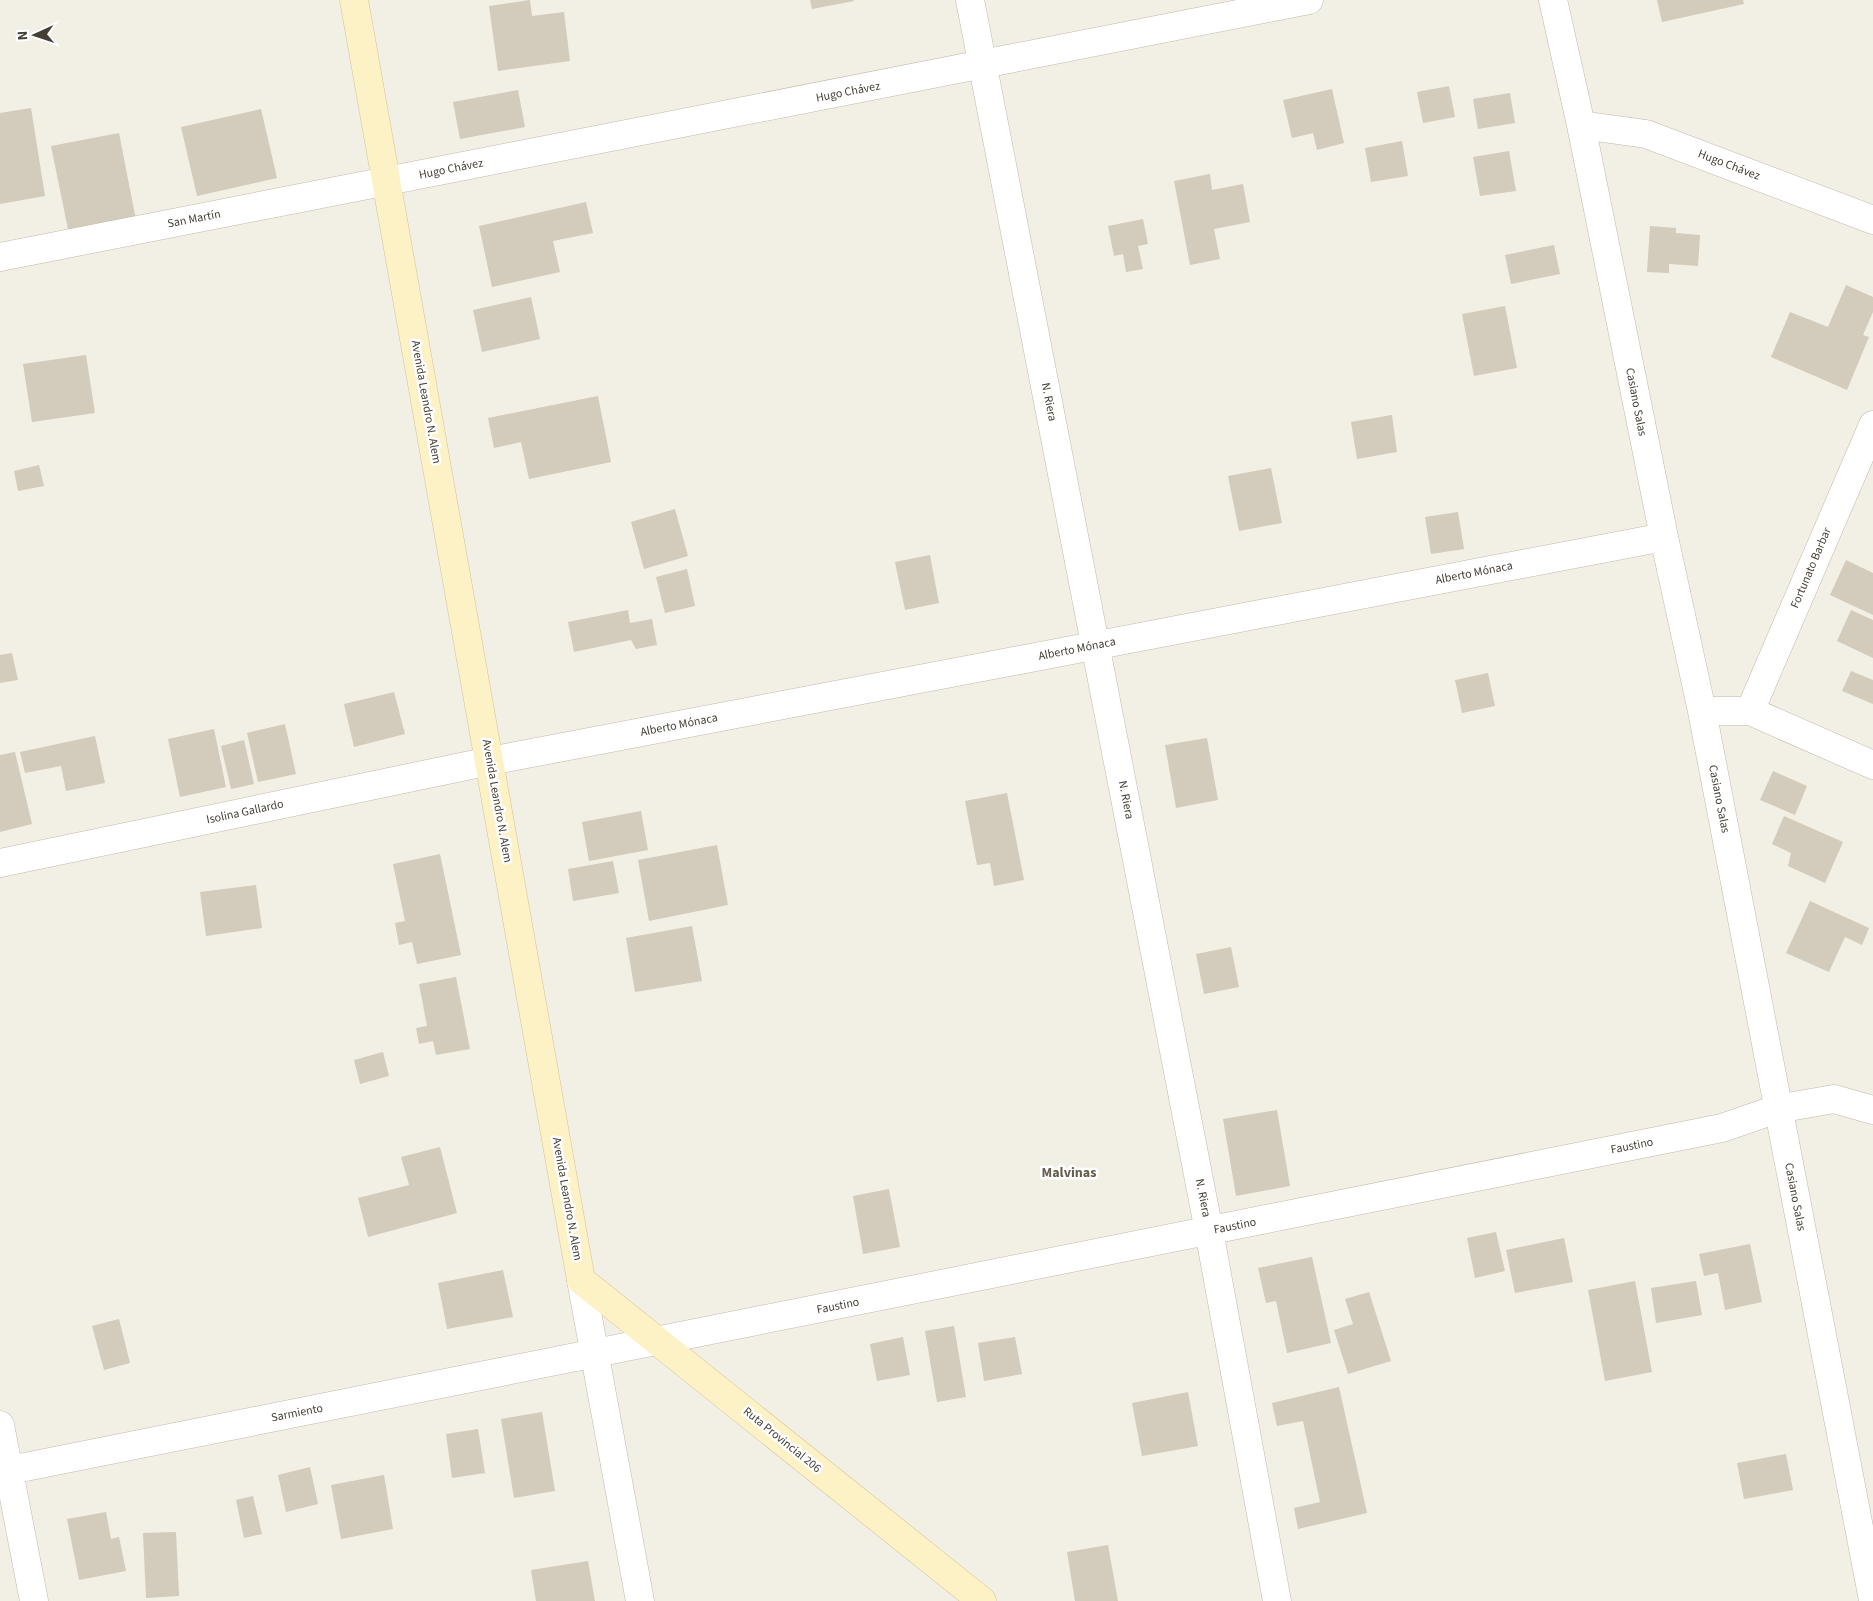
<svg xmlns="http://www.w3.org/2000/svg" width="1873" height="1601" font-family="'Source Sans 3',sans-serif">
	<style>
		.building { fill: #d3cbbb }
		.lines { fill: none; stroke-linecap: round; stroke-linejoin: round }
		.street-casing { stroke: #c0baab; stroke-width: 29 }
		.secondary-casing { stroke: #d1c397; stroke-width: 29 }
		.street { stroke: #fff; stroke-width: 28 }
		.secondary { stroke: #fdf2c5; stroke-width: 28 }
		.labels { text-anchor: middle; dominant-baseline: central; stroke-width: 5; stroke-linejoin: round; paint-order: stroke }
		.street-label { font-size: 12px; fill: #443f35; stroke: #fff }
		.neighbourhood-label { font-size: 14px; font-weight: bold; fill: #675d4d; stroke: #fff }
	</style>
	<rect width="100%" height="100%" fill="#f2efe5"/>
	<path class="building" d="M530,0L532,16L564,12L570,61L498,71L489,6Z
		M810,0H853L854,1L812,9Z
		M1657,0H1743L1744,4L1662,22Z
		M1449,86L1455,117L1423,123L1417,92Z
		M1332,89L1344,143L1317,150L1313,133L1292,138L1283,100Z
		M518,90L525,127L460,139L453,102Z
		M1510,93L1515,123L1478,129L1473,99Z
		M31,108L45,196L0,204V113Z
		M261,109L277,178L197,196L181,127Z
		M119,133L136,220L69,234L51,146Z
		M1402,141L1408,176L1371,182L1365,148Z
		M1509,151L1516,191L1480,196L1473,157Z
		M1210,174L1212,190L1243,184L1250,222L1214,229L1220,259L1190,265L1174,181Z
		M586,202L593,233L553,241L560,272L492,287L479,226Z
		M1143,219L1148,244L1138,246L1143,269L1126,272L1123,254L1114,256L1108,226Z
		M1650,226L1676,228V233L1700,235L1698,266L1669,264V273L1647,272Z
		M1554,245L1560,274L1511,284L1505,255Z
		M1846,285L1873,297V312L1863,335L1869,337L1847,390L1771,357L1790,312L1828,327Z
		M531,297L540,339L482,352L473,310Z
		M1505,306L1517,368L1474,376L1462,314Z
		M86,355L95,413L32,422L23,364Z
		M598,396L611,462L529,479L521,442L494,448L488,418Z
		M1392,415L1397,452L1357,459L1351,422Z
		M39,465L44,486L18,491L14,471Z
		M1271,468L1282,523L1239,531L1228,476Z
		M675,509L688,556L644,569L631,522Z
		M1458,512L1464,549L1431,554L1425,517Z
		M930,555L939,603L905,610L895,562Z
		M1846,560L1873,573V615L1830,595Z
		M687,569L695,606L665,613L656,577Z
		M628,610L630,623L652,619L657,645L636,649L631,640L574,652L568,622Z
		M1851,610L1873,620V658L1837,641Z
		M12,653L18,680L0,683V655Z
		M1851,671L1873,680V704L1842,691Z
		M1488,673L1495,706L1462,713L1455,680Z
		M394,692L405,734L354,747L344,704Z
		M285,724L296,774L258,782L247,733Z
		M214,729L226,787L180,797L168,739Z
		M95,736L105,783L66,791L61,766L25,773L20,752Z
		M1207,738L1218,800L1176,808L1165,745Z
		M244,740L254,784L231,789L221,746Z
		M15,752L32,824L0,832V755Z
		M1773,771L1807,786L1795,815L1760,800Z
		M1007,793L1024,880L994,886L990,863L977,865L965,801Z
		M641,811L648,850L589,861L582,822Z
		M1784,816L1843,842L1825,883L1788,866L1791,853L1772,844Z
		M717,845L728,905L649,921L638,860Z
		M440,854L461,955L417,964L412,942L399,945L395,923L405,921L393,864Z
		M613,861L619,893L573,901L568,869Z
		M256,885L262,928L206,936L200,892Z
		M1810,901L1869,928L1862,945L1845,937L1829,972L1786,953Z
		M692,926L702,981L635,992L626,938Z
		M1231,947L1239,987L1204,994L1196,954Z
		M456,977L470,1049L436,1055L433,1041L419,1044L416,1028L427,1026L419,984Z
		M383,1052L389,1076L360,1084L354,1060Z
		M1277,1110L1290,1186L1236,1196L1223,1119Z
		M440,1147L457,1213L368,1237L358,1198L409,1185L401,1157Z
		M889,1189L900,1247L863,1254L853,1196Z
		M1496,1232L1505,1271L1475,1278L1467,1238Z
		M1564,1238L1573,1282L1515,1293L1506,1250Z
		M1750,1244L1762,1302L1725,1310L1718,1273L1704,1276L1699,1254Z
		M1312,1257L1331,1343L1287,1353L1276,1301L1266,1303L1258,1268Z
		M503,1270L513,1317L447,1329L438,1283Z
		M1635,1281L1652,1372L1605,1381L1588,1290Z
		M1696,1281L1702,1315L1656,1323L1651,1288Z
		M1369,1292L1391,1361L1348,1374L1334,1330L1353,1324L1345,1299Z
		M119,1319L130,1363L104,1370L92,1326Z
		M954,1326L966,1397L937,1402L925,1331Z
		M903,1337L910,1375L877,1381L870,1344Z
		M1015,1337L1022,1374L984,1381L978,1343Z
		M1339,1387L1367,1513L1298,1529L1294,1508L1320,1502L1303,1421L1277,1426L1272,1403Z
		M1188,1392L1198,1446L1142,1456L1132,1403Z
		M542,1412L555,1491L514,1498L501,1419Z
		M478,1429L485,1473L452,1478L446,1434Z
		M1786,1454L1793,1490L1744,1499L1737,1463Z
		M310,1467L318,1504L286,1512L278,1475Z
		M384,1475L393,1529L341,1539L331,1485Z
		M253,1496L262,1534L244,1538L236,1500Z
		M106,1512L111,1539L119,1537L126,1571L79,1580L67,1519Z
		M176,1532L179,1596L146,1598L143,1533Z
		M1108,1545L1118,1601H1075L1067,1552Z
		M588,1561L595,1601H536L531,1570Z"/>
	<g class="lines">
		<defs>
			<path id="street" d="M970,0L1209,1231L1277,1601
				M1553,0L1581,125L1664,537L1702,711L1873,1600
				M1581,125L1646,134L1873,220
				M0,257L1309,0
				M1702,711H1750L1873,765
				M1750,711L1873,425
				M0,863L490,761L1664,537
				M581,1280L640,1601
				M0,1425L34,1601
				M0,1472L1722,1128L1777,1109L1834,1099L1873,1110"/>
			<path id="secondary" d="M354,0L581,1280L982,1601"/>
		</defs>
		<use href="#street" class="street-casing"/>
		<use href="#secondary" class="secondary-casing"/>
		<use href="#street" class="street"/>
		<use href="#secondary" class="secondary"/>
	</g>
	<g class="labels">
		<g class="street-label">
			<text transform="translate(848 92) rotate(-11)">Hugo Chávez</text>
			<text transform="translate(1729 165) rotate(21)">Hugo Chávez</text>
			<text transform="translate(451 169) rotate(-11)">Hugo Chávez</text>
			<text transform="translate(194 219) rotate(-11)">San Martín</text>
			<text transform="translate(426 402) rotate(80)">Avenida Leandro N. Alem</text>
			<text transform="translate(1049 402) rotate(79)">N. Riera</text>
			<text transform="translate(1636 402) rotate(79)">Casiano Salas</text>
			<text transform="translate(1811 568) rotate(-67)">Fortunato Barbar</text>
			<text transform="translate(1474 573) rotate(-11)">Alberto Mónaca</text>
			<text transform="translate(1077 649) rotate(-11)">Alberto Mónaca</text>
			<text transform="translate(679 725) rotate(-11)">Alberto Mónaca</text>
			<text transform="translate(1719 799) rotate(79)">Casiano Salas</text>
			<text transform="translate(1126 800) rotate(79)">N. Riera</text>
			<text transform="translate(497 801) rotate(80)">Avenida Leandro N. Alem</text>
			<text transform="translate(245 812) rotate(-12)">Isolina Gallardo</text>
			<text transform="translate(1632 1146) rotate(-11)">Faustino</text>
			<text transform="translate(1795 1197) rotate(79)">Casiano Salas</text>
			<text transform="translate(1203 1198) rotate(79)">N. Riera</text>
			<text transform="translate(567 1199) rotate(80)">Avenida Leandro N. Alem</text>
			<text transform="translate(1235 1226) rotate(-11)">Faustino</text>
			<text transform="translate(838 1306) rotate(-11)">Faustino</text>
			<text transform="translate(297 1413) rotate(-11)">Sarmiento</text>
			<text transform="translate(782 1440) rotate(39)">Ruta Provincial 206</text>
		</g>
		<g class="neighbourhood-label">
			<text x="1069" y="1173">Malvinas</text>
		</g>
	</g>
	<g transform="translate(35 35) rotate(267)" stroke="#ffffff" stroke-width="4" paint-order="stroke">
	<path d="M0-4L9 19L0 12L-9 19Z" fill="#443f35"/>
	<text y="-8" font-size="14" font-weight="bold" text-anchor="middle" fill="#443f35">N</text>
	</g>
</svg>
